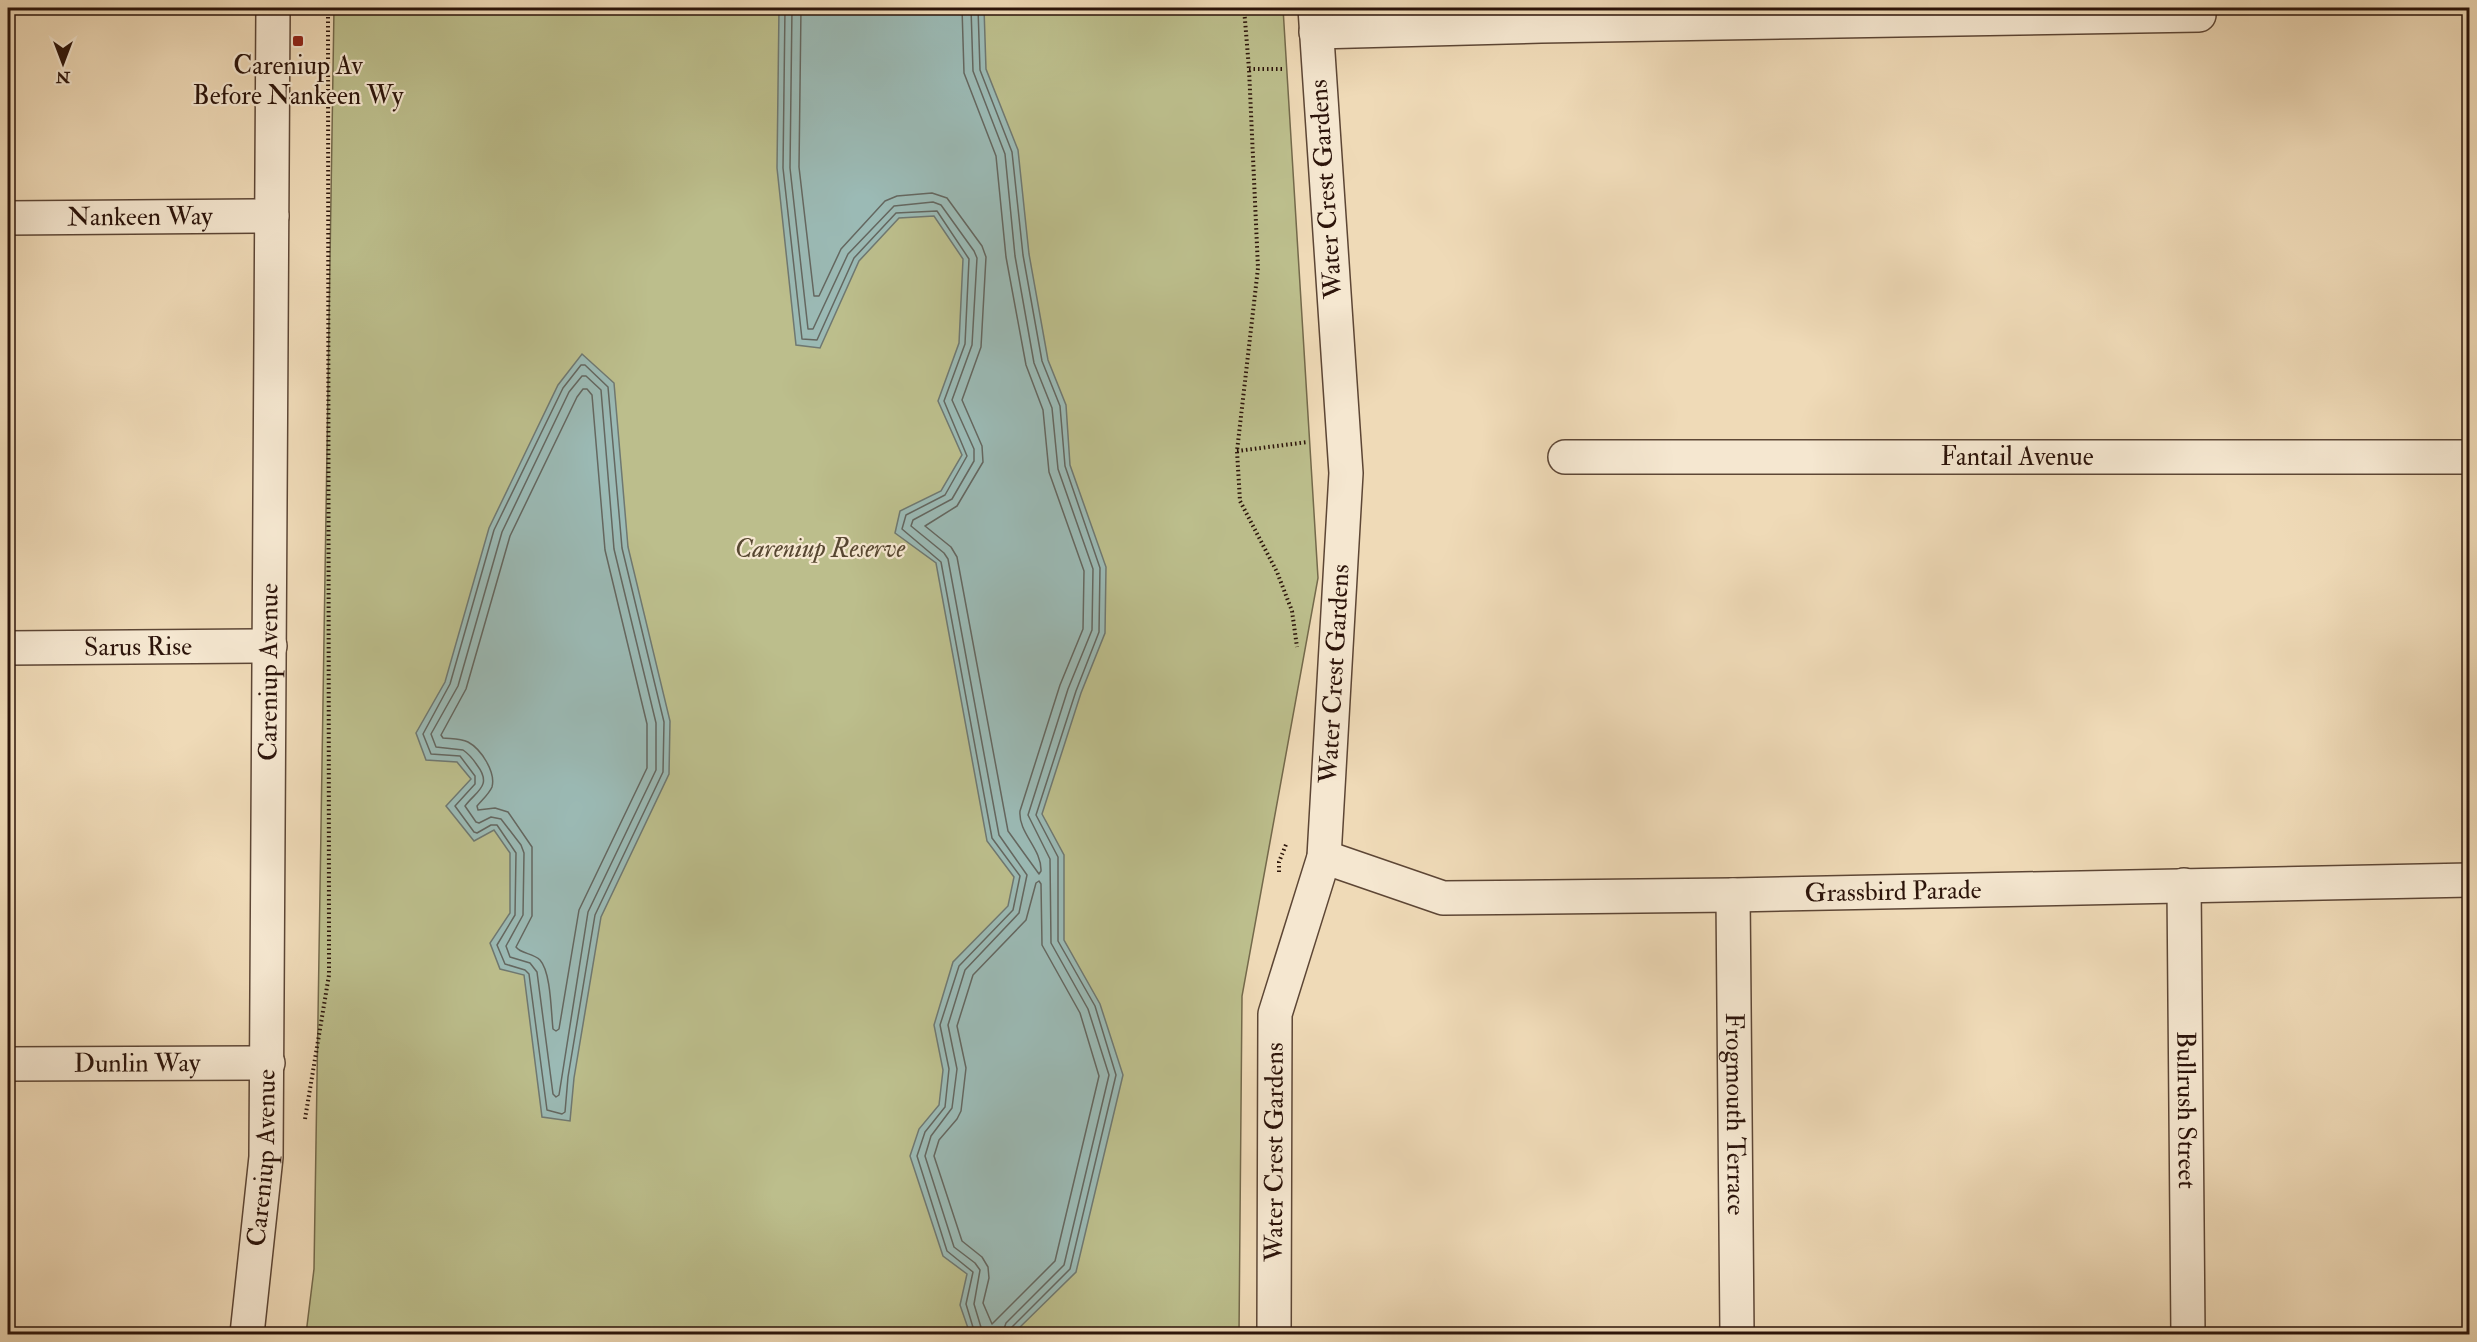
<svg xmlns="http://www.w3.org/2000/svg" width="2477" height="1342" font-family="'IM FELL Double Pica',serif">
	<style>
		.green { fill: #bcbe8c; stroke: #74694b; stroke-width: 1.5 }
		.water { fill: #9bbab5; stroke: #6f7871; stroke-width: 1.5 }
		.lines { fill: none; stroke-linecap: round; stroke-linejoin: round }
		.shore { stroke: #646760; stroke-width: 1.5 }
		.minor-casing { stroke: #5d4635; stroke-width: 36 }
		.path { stroke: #2c140a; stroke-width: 4; stroke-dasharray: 1.5 3; stroke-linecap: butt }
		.minor { stroke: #f5e7d0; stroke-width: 33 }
		.poi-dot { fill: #8f2418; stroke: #f5e7d0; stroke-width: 2 }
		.labels { text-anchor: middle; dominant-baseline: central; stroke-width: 4.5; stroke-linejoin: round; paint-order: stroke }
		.poi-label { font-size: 26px; fill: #2c140a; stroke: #f5e7d0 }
		.street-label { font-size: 26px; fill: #2c140a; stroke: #f5e7d0 }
		.park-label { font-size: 26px; font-style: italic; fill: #574731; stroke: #f5e7d0 }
	</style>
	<rect width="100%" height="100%" fill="#efdab7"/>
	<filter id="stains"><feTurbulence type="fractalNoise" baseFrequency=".00333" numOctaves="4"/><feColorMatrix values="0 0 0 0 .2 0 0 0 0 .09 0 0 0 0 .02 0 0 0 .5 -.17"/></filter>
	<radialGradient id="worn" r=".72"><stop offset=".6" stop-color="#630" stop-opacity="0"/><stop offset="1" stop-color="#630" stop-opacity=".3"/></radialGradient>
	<path class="green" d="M334,8H1283L1318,578L1242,996L1239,1334H306L314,1269Z"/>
	<path class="water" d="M779,8H984L986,69L1018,150L1029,254L1048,360L1066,405L1070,465L1106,567L1105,633L1081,693L1042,814L1064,855V940L1100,1004L1123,1075L1076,1272L1013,1334H970L960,1305L967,1274L943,1256L910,1156L919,1129L939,1105L943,1070L934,1025L953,962L1008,906L1014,877L987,841L936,563L895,533L900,511L941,491L962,455L938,401L959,343L963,259L934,216L899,218L859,261L820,348L796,345L777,168Z
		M582,354L614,383L628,547L670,721L669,774L601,917L574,1078L570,1121L542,1117L524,975L500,969L490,943L510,913V853L494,830L474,841L446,806L471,779L457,762L426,760L416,733L445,682L489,528L558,385Z"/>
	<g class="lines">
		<path class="shore" d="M785,8L783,168L802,339L817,340L854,258L896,213L937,211L969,259L965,344L944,401L967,456L945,495L906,515L902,529L941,562L992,838L1020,876L1013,910L959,966L940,1025L949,1069L945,1107L925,1132L917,1156L947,1251L973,1272L966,1304L975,1334
			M792,8L790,168L808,329H813L848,254L894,206L933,202L941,205L974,251L977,258L972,345L952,400L974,449V461L952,499L913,520L911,526L944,553L948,559L999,835L1027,875L1019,913L965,970L948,1025L957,1069L952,1108L931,1136L925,1156L954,1247L975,1263L980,1270L974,1304L983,1334
			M801,8L799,167L814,296H819L841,249L885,201L897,196L932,193L947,198L982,246L986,257L981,347L962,400L982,446L983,462L957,506L925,526L951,547L957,557L1008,831L1039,874L1041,871C1042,849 1018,833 1020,811L1060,685L1083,629L1084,571L1049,472L1043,410L1026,365L1006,257L996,156L964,73L962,8
			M971,8L973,71L1005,154L1015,256L1034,363L1052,408L1058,469L1093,569L1092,630L1068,689L1028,815L1050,859L1051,943L1088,1009L1109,1075L1064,1265L1006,1323L1002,1334
			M978,8L980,70L1012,152L1023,255L1042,361L1060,406L1065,466L1100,568L1099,632L1076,691L1036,815L1058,857V941L1095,1006L1116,1075L1070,1269L1011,1328L1009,1334
			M581,365H585L608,387L622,548L664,722L663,772L595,915L568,1077L565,1112L562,1114L547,1110L529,974L525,970L505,964L497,945L515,915L516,853L497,825H491L477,833L474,832L455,806L475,784V776L460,756L431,754L423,734L450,684L494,530L563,388Z
			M582,376H586L601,390L614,549L656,723V770L588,912L559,1095L556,1097L553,1094L537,972L530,963L510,957L506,946L523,915L524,853L521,845L501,819L491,817L479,823L476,822L465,806C476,791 493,786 477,765C473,759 469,754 463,750L436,747L431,734L458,686L502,532L569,392Z
			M583,389H587L592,395L605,550L647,724V768L579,910L559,1029L556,1031L553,1029C551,1012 551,972 540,960C533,953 521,954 516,947L532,916V847L508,812L495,808L478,810L477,806C482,800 489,794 492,787C496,772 481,749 468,742C460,738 451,739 443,738L441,735L466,689L510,536L577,397Z
			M1039,881L1041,884L1042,945L1080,1013L1099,1076L1055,1261L992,1324L983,1303L989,1278L988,1267L982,1257L962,1241L934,1156L939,1140L957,1119L961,1111L966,1068L957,1026L973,975L1026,920L1036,883Z"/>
		<defs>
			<g id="minor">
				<path d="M1316,32L1541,26L2199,15V8"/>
				<path id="s1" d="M8,218L272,216"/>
				<path id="s2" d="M1565,457H2470"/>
				<path id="s3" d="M8,648L270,646"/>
				<path id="s4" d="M1324,857L1443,898L1733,895L2470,880"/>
				<path id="s5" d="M2184,885L2188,1334"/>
				<path id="s6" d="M1733,895L1737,1334"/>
				<path id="s7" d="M8,1064L268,1063"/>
				<path id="s8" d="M247,1334L266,1157L273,8"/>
				<path id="s9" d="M1274,1334L1275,1014L1324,857L1346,473L1315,8"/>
			</g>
		</defs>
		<use href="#minor" class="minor-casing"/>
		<path class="path" d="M1244,8L1249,69L1258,268L1237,451L1240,501L1277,572L1292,611L1297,647
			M1249,69H1284
			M1237,451L1308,442
			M1279,872V862L1287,842
			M305,1119L329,975L328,8"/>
		<use href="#minor" class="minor"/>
	</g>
	<rect class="poi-dot" x="292" y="35" width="12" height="12" rx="3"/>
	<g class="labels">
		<g class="poi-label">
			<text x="298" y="66">Careniup Av<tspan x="298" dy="30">Before Nankeen Wy</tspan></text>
		</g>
		<g class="street-label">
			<text transform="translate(1326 189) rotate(-94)">Water Crest Gardens</text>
			<text stroke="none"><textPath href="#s1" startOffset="132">Nankeen Way</textPath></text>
			<text stroke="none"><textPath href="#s2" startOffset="452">Fantail Avenue</textPath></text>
			<text stroke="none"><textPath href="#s3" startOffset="130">Sarus Rise</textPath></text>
			<text stroke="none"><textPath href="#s8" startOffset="663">Careniup Avenue</textPath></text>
			<text stroke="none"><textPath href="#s9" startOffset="668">Water Crest Gardens</textPath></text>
			<text stroke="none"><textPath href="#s4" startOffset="576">Grassbird Parade</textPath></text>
			<text stroke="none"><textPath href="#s7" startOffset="129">Dunlin Way</textPath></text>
			<text stroke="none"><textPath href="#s5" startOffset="225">Bullrush Street</textPath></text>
			<text stroke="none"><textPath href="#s6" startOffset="219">Frogmouth Terrace</textPath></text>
			<text stroke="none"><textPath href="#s9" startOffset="182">Water Crest Gardens</textPath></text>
			<text stroke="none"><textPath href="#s8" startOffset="177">Careniup Avenue</textPath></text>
		</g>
		<g class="park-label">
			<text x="820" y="549">Careniup Reserve</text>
		</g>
	</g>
	<rect width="2477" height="1342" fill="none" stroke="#efdab7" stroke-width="30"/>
	<rect x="9" y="9" width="2459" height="1324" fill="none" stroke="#2c140a" stroke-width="3"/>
	<rect x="15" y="15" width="2447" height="1312" fill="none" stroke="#2c140a" stroke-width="1.5"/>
	<g transform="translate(63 63) rotate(180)" stroke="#f5e7d0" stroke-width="4.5" paint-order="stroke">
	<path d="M0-4.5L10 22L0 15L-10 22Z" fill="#2c140a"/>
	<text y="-9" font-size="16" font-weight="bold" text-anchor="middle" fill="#2c140a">N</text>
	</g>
	<rect width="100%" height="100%" filter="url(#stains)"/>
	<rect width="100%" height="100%" fill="url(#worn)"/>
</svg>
